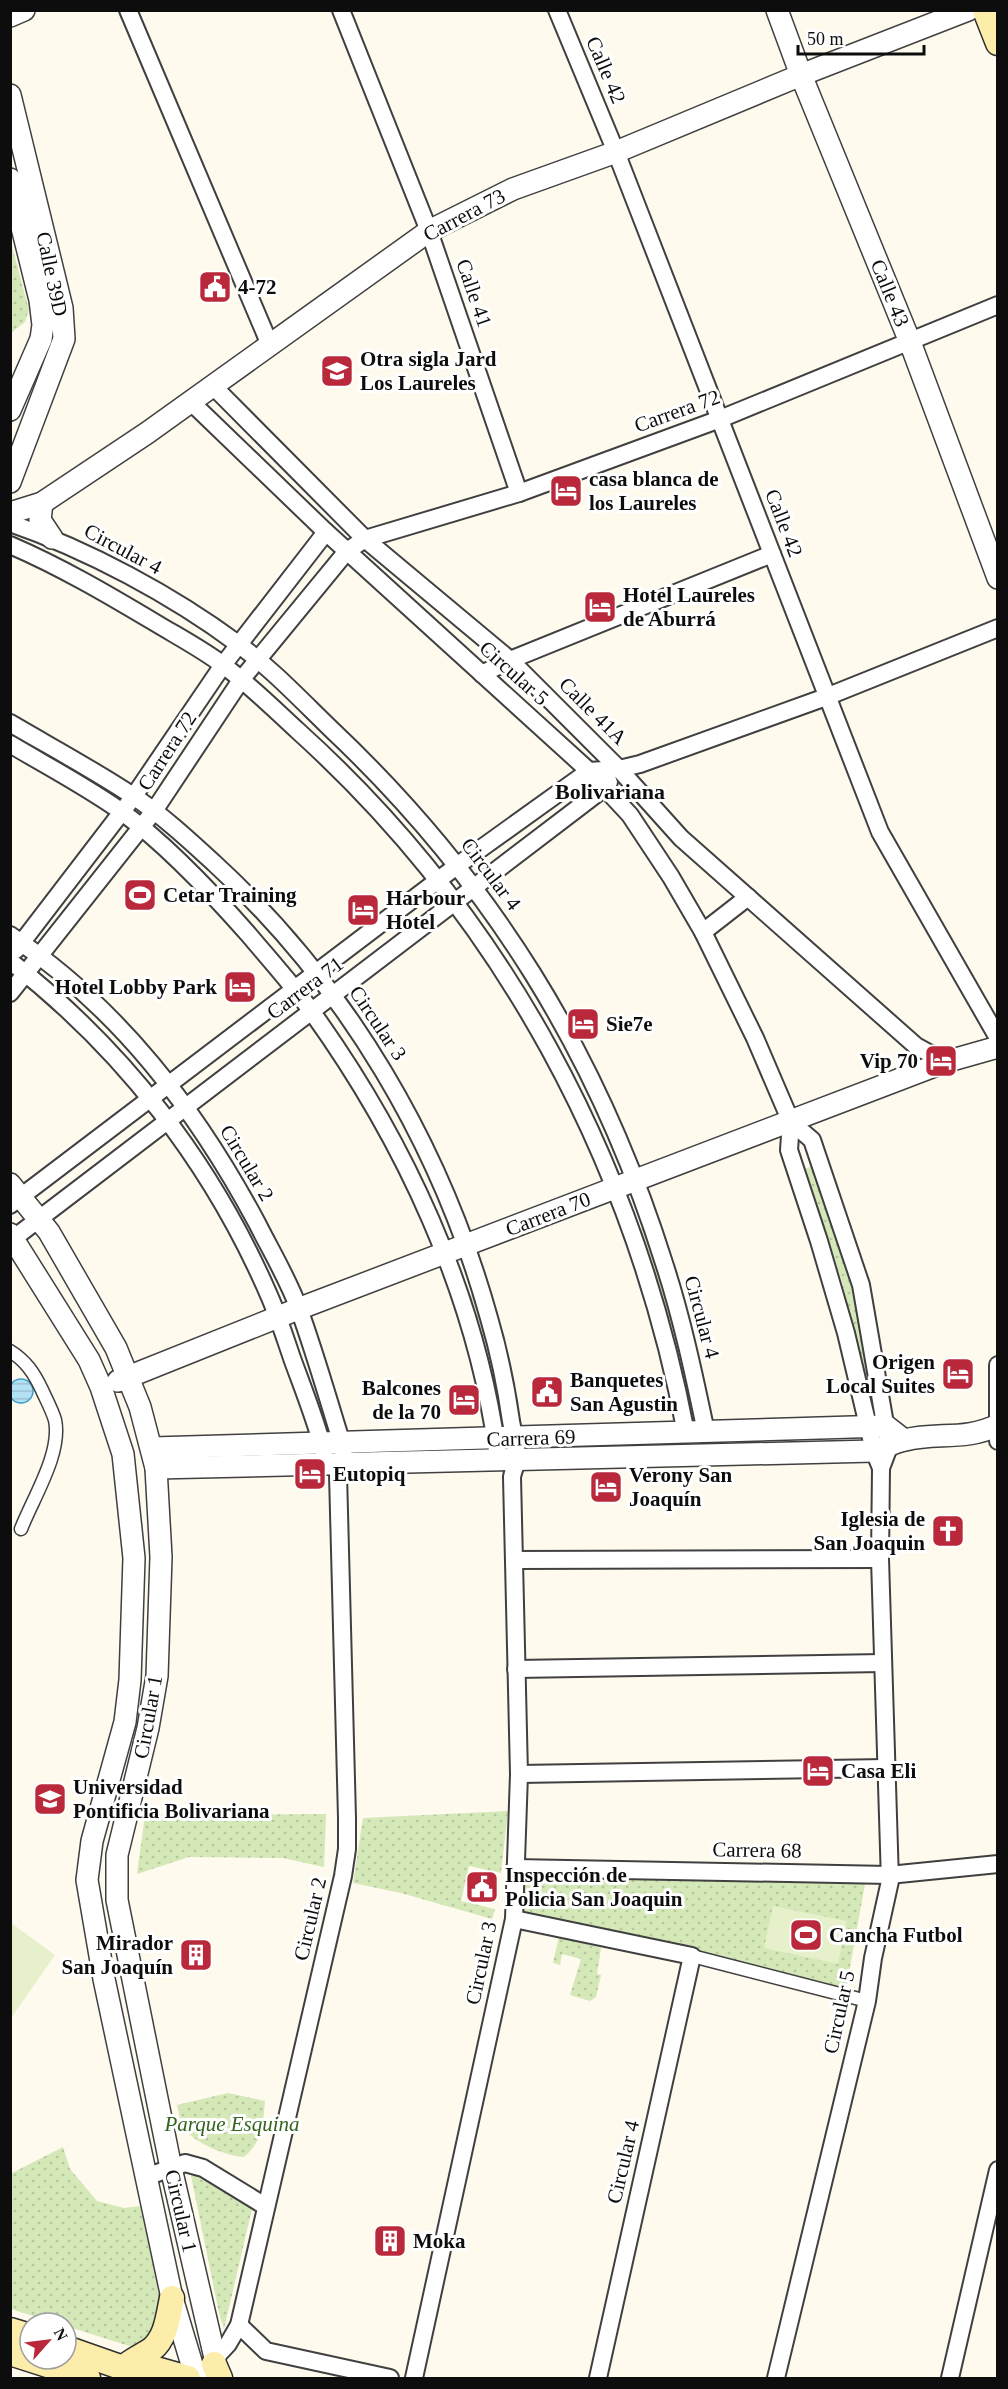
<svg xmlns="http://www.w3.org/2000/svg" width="1008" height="2389" font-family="Georgia,serif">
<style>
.green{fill:url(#green-dots)}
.pitch{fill:#e6f0ca}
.water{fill:url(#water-rules);stroke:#3c9dca;stroke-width:1.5}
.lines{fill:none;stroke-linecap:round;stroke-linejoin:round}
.pedestrian-casing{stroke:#404040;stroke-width:15}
.minor-casing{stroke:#404040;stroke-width:20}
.tertiary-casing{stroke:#404040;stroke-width:24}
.secondary-casing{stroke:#2f2f2f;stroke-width:27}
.pedestrian{stroke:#fff;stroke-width:12}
.minor{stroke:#fff;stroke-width:16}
.tertiary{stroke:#fff;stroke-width:21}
.secondary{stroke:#fdedaa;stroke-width:24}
.labels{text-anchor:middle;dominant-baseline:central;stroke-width:6;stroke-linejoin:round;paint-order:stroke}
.street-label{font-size:21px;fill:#0d0d0d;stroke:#fff}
.poi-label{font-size:21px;font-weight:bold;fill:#0d0d0d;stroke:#fff;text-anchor:start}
.park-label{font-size:21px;font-style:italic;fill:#33641f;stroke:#fff}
.neighbourhood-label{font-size:22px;font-weight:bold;fill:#0d0d0d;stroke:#fff}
</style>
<defs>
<pattern id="green-dots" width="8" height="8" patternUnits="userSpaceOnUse" patternTransform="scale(1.5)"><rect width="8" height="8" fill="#d5e8b8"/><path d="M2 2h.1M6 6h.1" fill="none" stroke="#b6c69d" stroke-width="1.8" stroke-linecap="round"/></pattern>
<pattern id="water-rules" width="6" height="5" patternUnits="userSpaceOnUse" patternTransform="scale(1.5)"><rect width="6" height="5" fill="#b4e2f5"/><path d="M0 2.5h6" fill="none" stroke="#9ac1d1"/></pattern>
</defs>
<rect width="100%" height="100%" fill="#fffaee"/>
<g class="green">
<polygon points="11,242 29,310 25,322 11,333"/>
<polygon points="815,1164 854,1282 876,1398 866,1400 843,1285 804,1170"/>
<polygon points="643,1228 673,1322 695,1421 686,1423 636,1229"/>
<polygon points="475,1294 508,1426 500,1429 466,1296"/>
<polygon points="508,1811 501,1873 469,1866 461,1901 495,1909 492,1919 401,1893 353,1883 363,1818"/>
<polygon points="326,1814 324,1867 283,1858 189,1857 137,1874 145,1815"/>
<polygon points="524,1872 865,1884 846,1990 524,1914"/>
<polygon points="559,1936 601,1948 597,1974 601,1975 596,1997 590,2001 570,1995 581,1959 562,1954 560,1965 553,1963"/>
<path d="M228,2093L265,2101C263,2123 262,2143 244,2157C227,2156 195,2144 184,2128C180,2123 179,2112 177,2105Z"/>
<polygon points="63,2147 70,2169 97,2201 124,2208 140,2206 161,2301 153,2335 139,2346 129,2346 66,2326 66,2323 55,2323 11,2309 10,2174"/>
<polygon points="190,2171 252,2209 224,2329 219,2313"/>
</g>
<g class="pitch">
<polygon points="773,1906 847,1921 838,1964 764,1948"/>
<polygon points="11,1923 55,1955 11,2018"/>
</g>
<circle class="water" cx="21" cy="1391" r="12"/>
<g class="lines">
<defs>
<g id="pedestrian">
<path d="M10,1351C26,1361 34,1373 42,1390C46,1399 52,1410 55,1420C62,1453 33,1498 21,1529"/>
<polyline points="692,1956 867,2001"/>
</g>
<g id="minor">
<polyline points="128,10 270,345"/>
<polyline points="341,10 429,231 519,493"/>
<polyline points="557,10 616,152 880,832 998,1038"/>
<polyline points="213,386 365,539 510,660 619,769 681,838 916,1046 945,1062"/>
<polyline points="191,402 326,532 589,771 630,815 671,877 703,932 755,1038 791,1122 789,1150 819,1241 846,1333 874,1451 881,1468"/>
<path d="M10,523C88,550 172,595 238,644C272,669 301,700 331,729C491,880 598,1053 664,1263C682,1318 694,1375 706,1432"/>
<path d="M10,545C61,567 107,594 154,622C177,636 202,649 223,665C250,685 274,709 298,731C504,917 634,1161 686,1433"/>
<polyline points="482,674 510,660 772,554"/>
<path d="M10,723C51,747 94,770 133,796C162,815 189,840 214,863C347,985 441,1145 489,1318C499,1352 506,1386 511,1421C513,1433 517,1446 517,1459C516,1465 513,1471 512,1477L519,1774L514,1919L414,2378"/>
<path d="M10,744C47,766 87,787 122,812C167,845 213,894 249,935C270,960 293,985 312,1012C404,1140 475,1292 497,1450"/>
<polyline points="703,932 748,897"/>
<path d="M10,935C119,1008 196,1109 257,1223C271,1251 288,1279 299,1309C315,1353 328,1399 342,1444L345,1464L338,1474L347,1818V1849L343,1876L239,2325L228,2344L215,2358"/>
<polyline points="16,950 134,796 223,665 326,532"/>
<path d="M10,961C123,1049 211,1162 268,1293C278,1315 285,1338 293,1361C304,1391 316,1421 324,1452"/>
<polyline points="10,993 154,811 241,680 347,551 365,539 519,493 720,419 998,305"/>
<polyline points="10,1205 458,865 589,771 619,769 640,764 826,697 998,628"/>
<polyline points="14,1238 603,789 609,782"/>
<polyline points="998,1365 998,1441"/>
<polyline points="514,1560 880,1559"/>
<polyline points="516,1669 883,1663"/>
<polyline points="519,1774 886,1768"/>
<polyline points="515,1868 889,1875 998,1864"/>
<polyline points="514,1919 692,1956 598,2378"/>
<polyline points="146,2177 185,2163 203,2168 265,2206"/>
<polyline points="239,2325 266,2351 390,2378"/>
<polyline points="776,2378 867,2001 873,1958 890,1881 880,1559 881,1468 889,1447 861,1285 812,1140 791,1122"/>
<polyline points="950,2378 998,2170"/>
</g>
<g id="tertiary">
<polyline points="777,10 801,75 910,342 998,578"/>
<polyline points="10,16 24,10"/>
<polyline points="10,95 62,308 64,339 10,482"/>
<polyline points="10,179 40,300 43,325 41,339 10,410"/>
<polyline points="42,503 40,520 52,538"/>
<polyline points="10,513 42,503 147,433 429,231 513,189 616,152 801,75 968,10"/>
<polyline points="10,1184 49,1232 116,1348 140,1407 156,1468 161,1557 157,1676 148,1728 117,1855 117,1900 171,2168 215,2358 214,2364 201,2378"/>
<polyline points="10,1234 89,1360 101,1387 123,1454 134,1558 130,1680 125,1722 92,1841 87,1880 104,1979 172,2298 196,2378"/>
<polyline points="118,1381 298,1309 945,1062 998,1047"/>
<polyline points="153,1448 886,1426 904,1440"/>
<path d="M156,1468L874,1451C885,1448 894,1442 905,1440C937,1432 965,1441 998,1425"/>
</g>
<g id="secondary">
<polyline points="985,10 998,43"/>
<polyline points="10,2330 30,2336"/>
<polyline points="66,2348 123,2368 156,2369 188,2378"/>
<polyline points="10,2353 88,2378"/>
<polyline points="214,2364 220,2378"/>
<path d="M123,2368C132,2360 142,2356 151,2350C167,2337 168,2316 172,2298"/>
</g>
</defs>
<use href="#pedestrian" class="pedestrian-casing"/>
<use href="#minor" class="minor-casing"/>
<use href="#tertiary" class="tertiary-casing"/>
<use href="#secondary" class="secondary-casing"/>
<use href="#pedestrian" class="pedestrian"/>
<use href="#minor" class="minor"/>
<use href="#tertiary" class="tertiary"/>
<use href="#secondary" class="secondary"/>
</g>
<defs>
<symbol id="civic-square" viewBox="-11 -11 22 22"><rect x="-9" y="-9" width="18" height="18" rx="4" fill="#ba283b" stroke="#fff"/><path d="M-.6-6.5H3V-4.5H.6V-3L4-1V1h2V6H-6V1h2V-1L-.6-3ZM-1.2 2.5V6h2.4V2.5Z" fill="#fff"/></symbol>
<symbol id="school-square" viewBox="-11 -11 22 22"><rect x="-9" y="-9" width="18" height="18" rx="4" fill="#ba283b" stroke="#fff"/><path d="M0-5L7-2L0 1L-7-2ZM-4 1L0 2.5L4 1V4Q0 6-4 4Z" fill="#fff"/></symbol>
<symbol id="hotel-square" viewBox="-11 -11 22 22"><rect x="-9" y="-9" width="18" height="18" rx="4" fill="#ba283b" stroke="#fff"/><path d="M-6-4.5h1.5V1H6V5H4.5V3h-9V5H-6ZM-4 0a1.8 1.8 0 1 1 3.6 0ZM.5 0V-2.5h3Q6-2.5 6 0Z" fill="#fff"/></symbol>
<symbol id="stadium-square" viewBox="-11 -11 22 22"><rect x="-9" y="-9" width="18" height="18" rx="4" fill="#ba283b" stroke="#fff"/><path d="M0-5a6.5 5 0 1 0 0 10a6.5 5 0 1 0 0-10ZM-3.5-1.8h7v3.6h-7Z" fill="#fff"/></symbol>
<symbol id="church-square" viewBox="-11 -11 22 22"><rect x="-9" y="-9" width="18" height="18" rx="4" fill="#ba283b" stroke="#fff"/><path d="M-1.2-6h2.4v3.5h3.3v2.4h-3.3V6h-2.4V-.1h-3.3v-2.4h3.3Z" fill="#fff"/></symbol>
<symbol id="university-square" viewBox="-11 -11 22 22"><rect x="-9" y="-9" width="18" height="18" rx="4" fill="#ba283b" stroke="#fff"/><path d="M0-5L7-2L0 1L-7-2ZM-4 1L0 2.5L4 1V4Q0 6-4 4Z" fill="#fff"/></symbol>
<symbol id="building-square" viewBox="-11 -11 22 22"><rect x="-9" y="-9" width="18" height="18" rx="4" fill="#ba283b" stroke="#fff"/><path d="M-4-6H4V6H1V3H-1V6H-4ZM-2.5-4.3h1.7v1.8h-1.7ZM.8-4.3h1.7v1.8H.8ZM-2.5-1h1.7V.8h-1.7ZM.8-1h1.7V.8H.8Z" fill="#fff"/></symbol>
</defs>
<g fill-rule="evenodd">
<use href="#civic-square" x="196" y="268" width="38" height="38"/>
<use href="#school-square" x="318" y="352" width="38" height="38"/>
<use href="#hotel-square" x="547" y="472" width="38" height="38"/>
<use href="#hotel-square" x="581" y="588" width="38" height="38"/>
<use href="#stadium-square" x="121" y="876" width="38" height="38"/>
<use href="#hotel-square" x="344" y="891" width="38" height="38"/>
<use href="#hotel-square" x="221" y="968" width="38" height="38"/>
<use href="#hotel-square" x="564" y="1005" width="38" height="38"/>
<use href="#hotel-square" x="922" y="1042" width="38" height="38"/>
<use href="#hotel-square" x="939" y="1355" width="38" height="38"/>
<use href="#civic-square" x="528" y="1373" width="38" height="38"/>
<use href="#hotel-square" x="445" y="1381" width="38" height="38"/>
<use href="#hotel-square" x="291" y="1455" width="38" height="38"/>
<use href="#hotel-square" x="587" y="1468" width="38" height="38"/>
<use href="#church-square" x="929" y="1512" width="38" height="38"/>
<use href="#hotel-square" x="799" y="1752" width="38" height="38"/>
<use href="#university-square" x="31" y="1780" width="38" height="38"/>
<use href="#civic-square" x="463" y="1868" width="38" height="38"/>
<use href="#stadium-square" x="787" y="1916" width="38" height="38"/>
<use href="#building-square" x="177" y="1936" width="38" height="38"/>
<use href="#building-square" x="371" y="2222" width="38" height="38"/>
</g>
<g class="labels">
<g class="street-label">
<text transform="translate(606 70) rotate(67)">Calle 42</text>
<text transform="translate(464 215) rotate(-28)">Carrera 73</text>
<text transform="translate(52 274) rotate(78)">Calle 39D</text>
<text transform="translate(474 293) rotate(71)">Calle 41</text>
<text transform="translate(890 293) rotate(68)">Calle 43</text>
<text transform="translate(677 411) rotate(-20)">Carrera 72</text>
<text transform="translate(784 523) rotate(69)">Calle 42</text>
<text transform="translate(123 549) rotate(28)">Circular 4</text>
<text transform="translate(514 673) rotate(42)">Circular 5</text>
<text transform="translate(593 711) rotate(45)">Calle 41A</text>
<text transform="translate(167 751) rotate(-57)">Carrera 72</text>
<text transform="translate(491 874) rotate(53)">Circular 4</text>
<text transform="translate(305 988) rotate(-37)">Carrera 71</text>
<text transform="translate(378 1023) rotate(56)">Circular 3</text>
<text transform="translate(247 1163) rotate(59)">Circular 2</text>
<text transform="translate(548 1214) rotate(-21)">Carrera 70</text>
<text transform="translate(702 1317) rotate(75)">Circular 4</text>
<text transform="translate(531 1438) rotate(-2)">Carrera 69</text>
<text transform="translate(148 1717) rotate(-80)">Circular 1</text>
<text transform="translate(757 1850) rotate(1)">Carrera 68</text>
<text transform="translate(310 1919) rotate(-77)">Circular 2</text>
<text transform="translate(481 1963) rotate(-78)">Circular 3</text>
<text transform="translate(839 2012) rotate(-78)">Circular 5</text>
<text transform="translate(623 2162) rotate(-77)">Circular 4</text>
<text transform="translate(181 2211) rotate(77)">Circular 1</text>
</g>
<g class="poi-label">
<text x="238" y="287">4-72</text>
<text x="360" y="359">Otra sigla Jard<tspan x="360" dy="24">Los Laureles</tspan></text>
<text x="589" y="479">casa blanca de<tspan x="589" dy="24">los Laureles</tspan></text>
<text x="623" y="595">Hotel Laureles<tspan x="623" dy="24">de Aburrá</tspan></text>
<text x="163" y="895">Cetar Training</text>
<text x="386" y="898">Harbour<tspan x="386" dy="24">Hotel</tspan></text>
<text x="217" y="987" text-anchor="end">Hotel Lobby Park</text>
<text x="606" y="1024">Sie7e</text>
<text x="918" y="1061" text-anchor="end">Vip 70</text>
<text x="935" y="1362" text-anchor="end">Origen<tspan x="935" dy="24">Local Suites</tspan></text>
<text x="570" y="1380">Banquetes<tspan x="570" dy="24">San Agustin</tspan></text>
<text x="441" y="1388" text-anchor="end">Balcones<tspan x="441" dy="24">de la 70</tspan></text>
<text x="333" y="1474">Eutopiq</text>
<text x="629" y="1475">Verony San<tspan x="629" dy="24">Joaquín</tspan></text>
<text x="925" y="1519" text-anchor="end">Iglesia de<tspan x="925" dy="24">San Joaquin</tspan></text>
<text x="841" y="1771">Casa Eli</text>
<text x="73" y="1787">Universidad<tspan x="73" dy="24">Pontificia Bolivariana</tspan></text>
<text x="505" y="1875">Inspección de<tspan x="505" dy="24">Policia San Joaquin</tspan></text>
<text x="829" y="1935">Cancha Futbol</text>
<text x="173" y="1943" text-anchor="end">Mirador<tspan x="173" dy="24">San Joaquín</tspan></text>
<text x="413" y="2241">Moka</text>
</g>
<g class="park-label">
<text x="232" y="2124">Parque Esquina</text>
</g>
<g class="neighbourhood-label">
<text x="610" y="791">Bolivariana</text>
</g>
</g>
<rect width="1008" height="2389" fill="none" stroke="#0d0d0d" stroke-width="24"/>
<g transform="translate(48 2341) rotate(62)"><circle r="28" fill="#ffffff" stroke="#9e9e9e" stroke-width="1.5"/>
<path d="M0-4.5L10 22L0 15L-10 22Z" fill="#ba283b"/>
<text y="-9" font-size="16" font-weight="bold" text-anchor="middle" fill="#0d0d0d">N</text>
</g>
<path d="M798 45v9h126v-9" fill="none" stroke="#0d0d0d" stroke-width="3"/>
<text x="807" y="45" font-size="18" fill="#0d0d0d" stroke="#ffffff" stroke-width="4.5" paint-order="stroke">50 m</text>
</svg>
